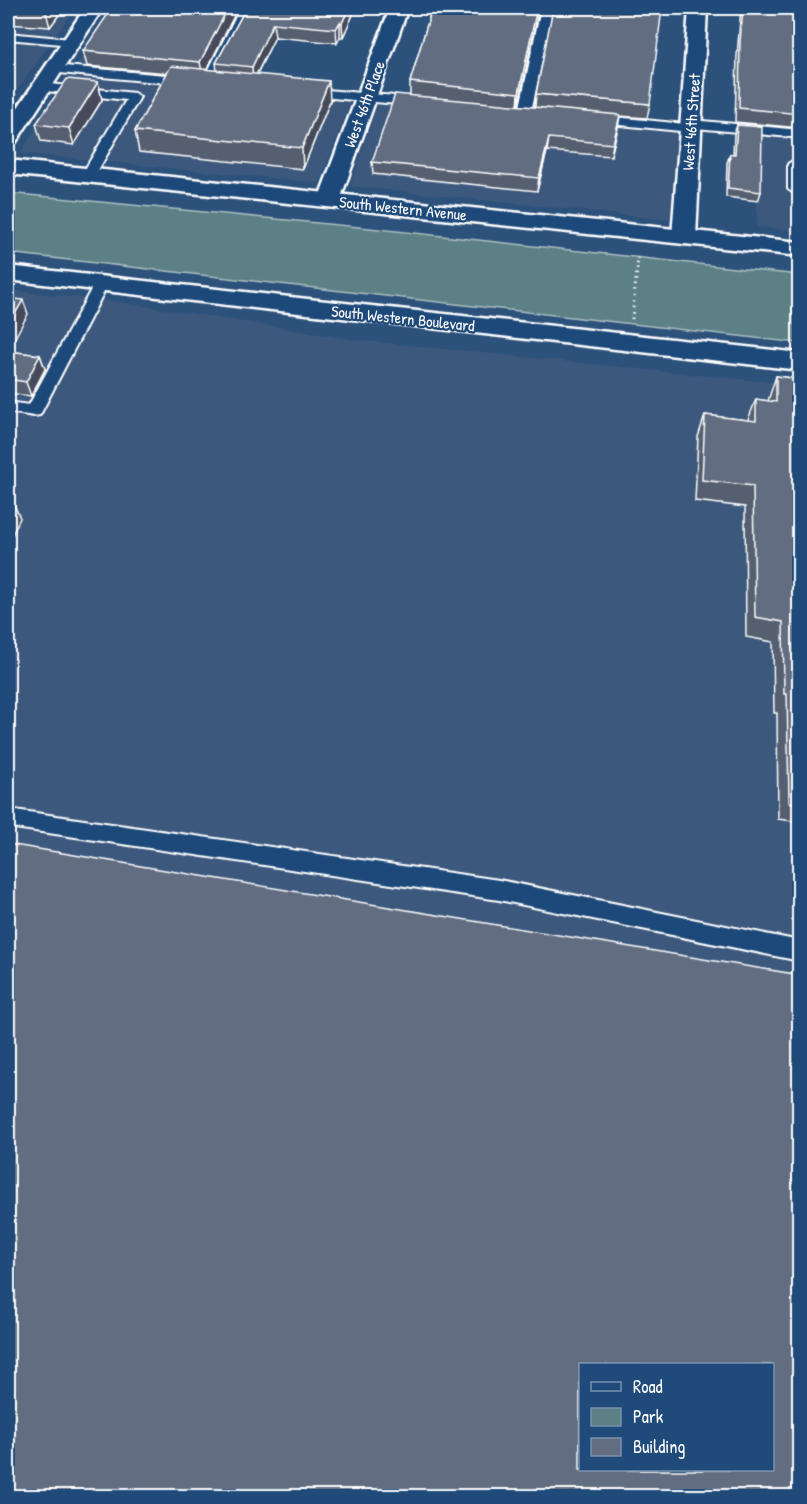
<svg xmlns="http://www.w3.org/2000/svg" width="807" height="1504" font-family="'Patrick Hand',sans-serif">
<style>
.built{fill:#3c597d;fill-rule:evenodd}
.green{fill:#5c8085;stroke:#aec0c2;stroke-width:1.5}
.lines{fill:none;stroke-linecap:round;stroke-linejoin:round}
.service-casing{stroke:#fff;stroke-width:4}
.minor-casing{stroke:#fff;stroke-width:5}
.tertiary-casing{stroke:#fff;stroke-width:5}
.secondary-casing{stroke:#fff;stroke-width:5}
.path{stroke:#fff;stroke-width:3;stroke-dasharray:1.5 4;stroke-linecap:butt}
.service{fill:#1f4a7a;fill-rule:evenodd}
.minor{fill:#1f4a7a;fill-rule:evenodd}
.tertiary{fill:#1f4a7a;fill-rule:evenodd}
.secondary{fill:#1f4a7a;fill-rule:evenodd}
.wall{fill:#545e6f;stroke:#fff;stroke-width:1.5}
.shaded-wall{fill:#454c5a;stroke:#fff;stroke-width:1.5}
.building{fill:#626d81;stroke:#fff;stroke-width:1.5;fill-rule:evenodd}
.labels{text-anchor:middle;dominant-baseline:central;stroke-width:4.5;stroke-linejoin:round;paint-order:stroke}
.far-street-label{font-size:16px;fill:#fff;stroke:#1f4a7a}
</style>
<rect width="100%" height="100%" fill="#2c517b"/>
<filter id="ink" filterUnits="userSpaceOnUse"><feTurbulence type="fractalNoise" baseFrequency=".0167" numOctaves="2"/><feDisplacementMap in="SourceGraphic" scale="12" xChannelSelector="R" yChannelSelector="G"/><feConvolveMatrix kernelMatrix="1 2 1 2 8 2 1 2 1" color-interpolation-filters="sRGB"/></filter>
<g filter="url(#ink)">
<g class="built">
<polygon points="8,8 75,8 8,103"/>
<polygon points="114,8 246,8 208,83 353,96 319,183 20,153"/>
<polygon points="379,99 679,127 670,220 350,186"/>
<polygon points="757,130 799,134 799,231 757,227"/>
<path d="M8,290L120,302L357,340L799,385V1496H8ZM580,1364H772V1470H580Z"/>
</g>
<polygon class="green" points="8,193 369,228 799,275 799,343 8,253"/>
<g class="lines">
<defs>
<g id="service">
<polygon points="240,8 252,8 214,83 208,87 204,86 202,83"/>
<polygon points="541,8 553,8 531,112 525,116 519,112"/>
<polygon points="8,33 71,39 77,42 71,45 8,39"/>
<polygon points="53,65 188,77 194,81 188,85 49,72 49,66"/>
<polygon points="41,83 134,93 140,97 93,179 88,180 81,176 126,100 37,90 37,84"/>
<polygon points="304,88 418,98 424,102 418,106 300,95 300,89"/>
<polygon points="594,115 685,124 691,120 800,130 800,138 696,128 690,132 590,122 588,119"/>
<polygon points="794,160 800,163 800,198 788,189 788,164"/>
<polygon points="101,280 108,284 40,415 34,416 8,412 8,402 29,405 94,284"/>
<polygon points="8,809 499,880 800,941 800,961 499,900 8,827"/>
</g>
<g id="minor">
<polygon points="390,8 408,8 340,200 337,205 329,207 321,205 318,200"/>
<polygon points="689,8 707,8 696,237 692,242 684,244 676,242 672,237"/>
</g>
<polygon id="tertiary" points="8,266 800,353 800,370 8,280"/>
<g id="secondary">
<polygon points="85,8 103,8 16,142 8,143 8,122"/>
<polygon points="8,160 800,242 800,256 8,174"/>
</g>
</defs>
<use href="#service" class="service-casing"/>
<use href="#minor" class="minor-casing"/>
<use href="#tertiary" class="tertiary-casing"/>
<use href="#secondary" class="secondary-casing"/>
<polyline class="path" points="632,319 638,258"/>
<use href="#service" class="service"/>
<use href="#minor" class="minor"/>
<use href="#tertiary" class="tertiary"/>
<use href="#secondary" class="secondary"/>
</g>
<g class="wall">
<polygon points="8,8 64,8 50,27 8,24"/>
<polygon points="238,8 206,70 217,71 216,63 246,8 356,8 343,37 340,37 337,43 275,37 257,74 330,101 303,169 139,152 135,131 167,73 87,66 83,51"/>
<polygon points="432,8 539,8 518,106 535,107 536,94 650,104 647,118 620,116 611,156 547,151 537,191 373,174 372,162 410,96 410,82"/>
<polygon points="741,8 800,8 800,128 735,122 737,56"/>
<polygon points="98,82 102,100 74,145 41,141 36,124"/>
<polygon points="737,125 761,192 758,201 726,197 727,163 730,154 733,154 734,134"/>
<polygon points="8,351 40,355 45,369 31,396 9,393 8,396"/>
<polygon points="776,376 800,379 800,822 778,819 777,713 774,713 773,642 746,637 745,507 695,501 698,437 705,415 748,420 756,399 768,401"/>
</g>
<g class="shaded-wall">
<polygon points="47,8 64,8 50,27 45,9"/>
<polygon points="228,8 238,8 203,77 200,62"/>
<polygon points="349,8 356,8 343,37 342,23"/>
<polygon points="537,8 539,8 518,107 519,93"/>
<polygon points="340,22 340,37 337,43 336,29"/>
<polygon points="273,23 275,37 253,81 252,67"/>
<polygon points="329,81 330,101 303,169 302,148"/>
<polygon points="98,82 102,100 74,145 69,128"/>
<polygon points="620,115 618,128 611,156 613,144"/>
<polygon points="549,138 547,151 537,191 539,178"/>
<polygon points="23,300 28,314 8,350 8,326"/>
<polygon points="40,355 45,369 31,396 26,382"/>
<polygon points="10,495 20,518 8,544 8,500"/>
</g>
<g class="building">
<polygon points="23,8 47,8 45,9"/>
<polygon points="112,8 228,8 200,62 83,51"/>
<polygon points="246,8 349,8 342,23 340,22 336,29 273,23 252,67 216,63"/>
<polygon points="432,8 537,8 519,93 410,82"/>
<polygon points="553,8 662,8 650,104 536,94"/>
<polygon points="743,8 800,8 800,114 739,108 740,42"/>
<polygon points="171,66 329,81 302,148 135,131"/>
<polygon points="67,79 98,82 69,128 36,124"/>
<polygon points="395,94 620,115 613,144 549,138 539,178 372,162"/>
<polygon points="737,125 762,127 761,192 728,188 730,154 735,154"/>
<polygon points="8,298 23,300 8,326"/>
<polygon points="8,351 40,355 26,382 8,379"/>
<polygon points="776,376 800,379 800,804 789,802 787,694 784,694 783,622 755,617 753,486 702,480 705,415 756,421 756,399 776,402"/>
<path d="M8,844L800,975V1497H8ZM580,1365H772V1470H580Z"/>
</g>
</g>
<g class="labels">
<g class="far-street-label">
<text transform="translate(364 104) rotate(-70)">West 46th Place</text>
<text transform="translate(691 122) rotate(-86)">West 46th Street</text>
<text transform="translate(403 208) rotate(6)">South Western Avenue</text>
<text transform="translate(403 318) rotate(6)">South Western Boulevard</text>
</g>
</g>
<rect width="807" height="1504" fill="none" stroke="#1f4a7a" stroke-width="30"/>
<rect x="15" y="15" width="777" height="1474" fill="none" stroke="#fff" stroke-width="2" filter="url(#ink)"/>
<rect x="579" y="1363" width="195" height="108" fill="#1f4a7a" stroke="#7992af" stroke-width="1.5"/>
<rect x="591" y="1382" width="30" height="9" fill="#1f4a7a" stroke="#7992af" stroke-width="1.5"/>
<text x="633" y="1393" font-size="18" fill="#ffffff">Road</text>
<rect x="591" y="1408" width="30" height="18" fill="#5c8085" stroke="#7992af" stroke-width="1.5"/>
<text x="633" y="1423" font-size="18" fill="#ffffff">Park</text>
<rect x="591" y="1438" width="30" height="18" fill="#626d81" stroke="#7992af" stroke-width="1.5"/>
<text x="633" y="1453" font-size="18" fill="#ffffff">Building</text>
</svg>
